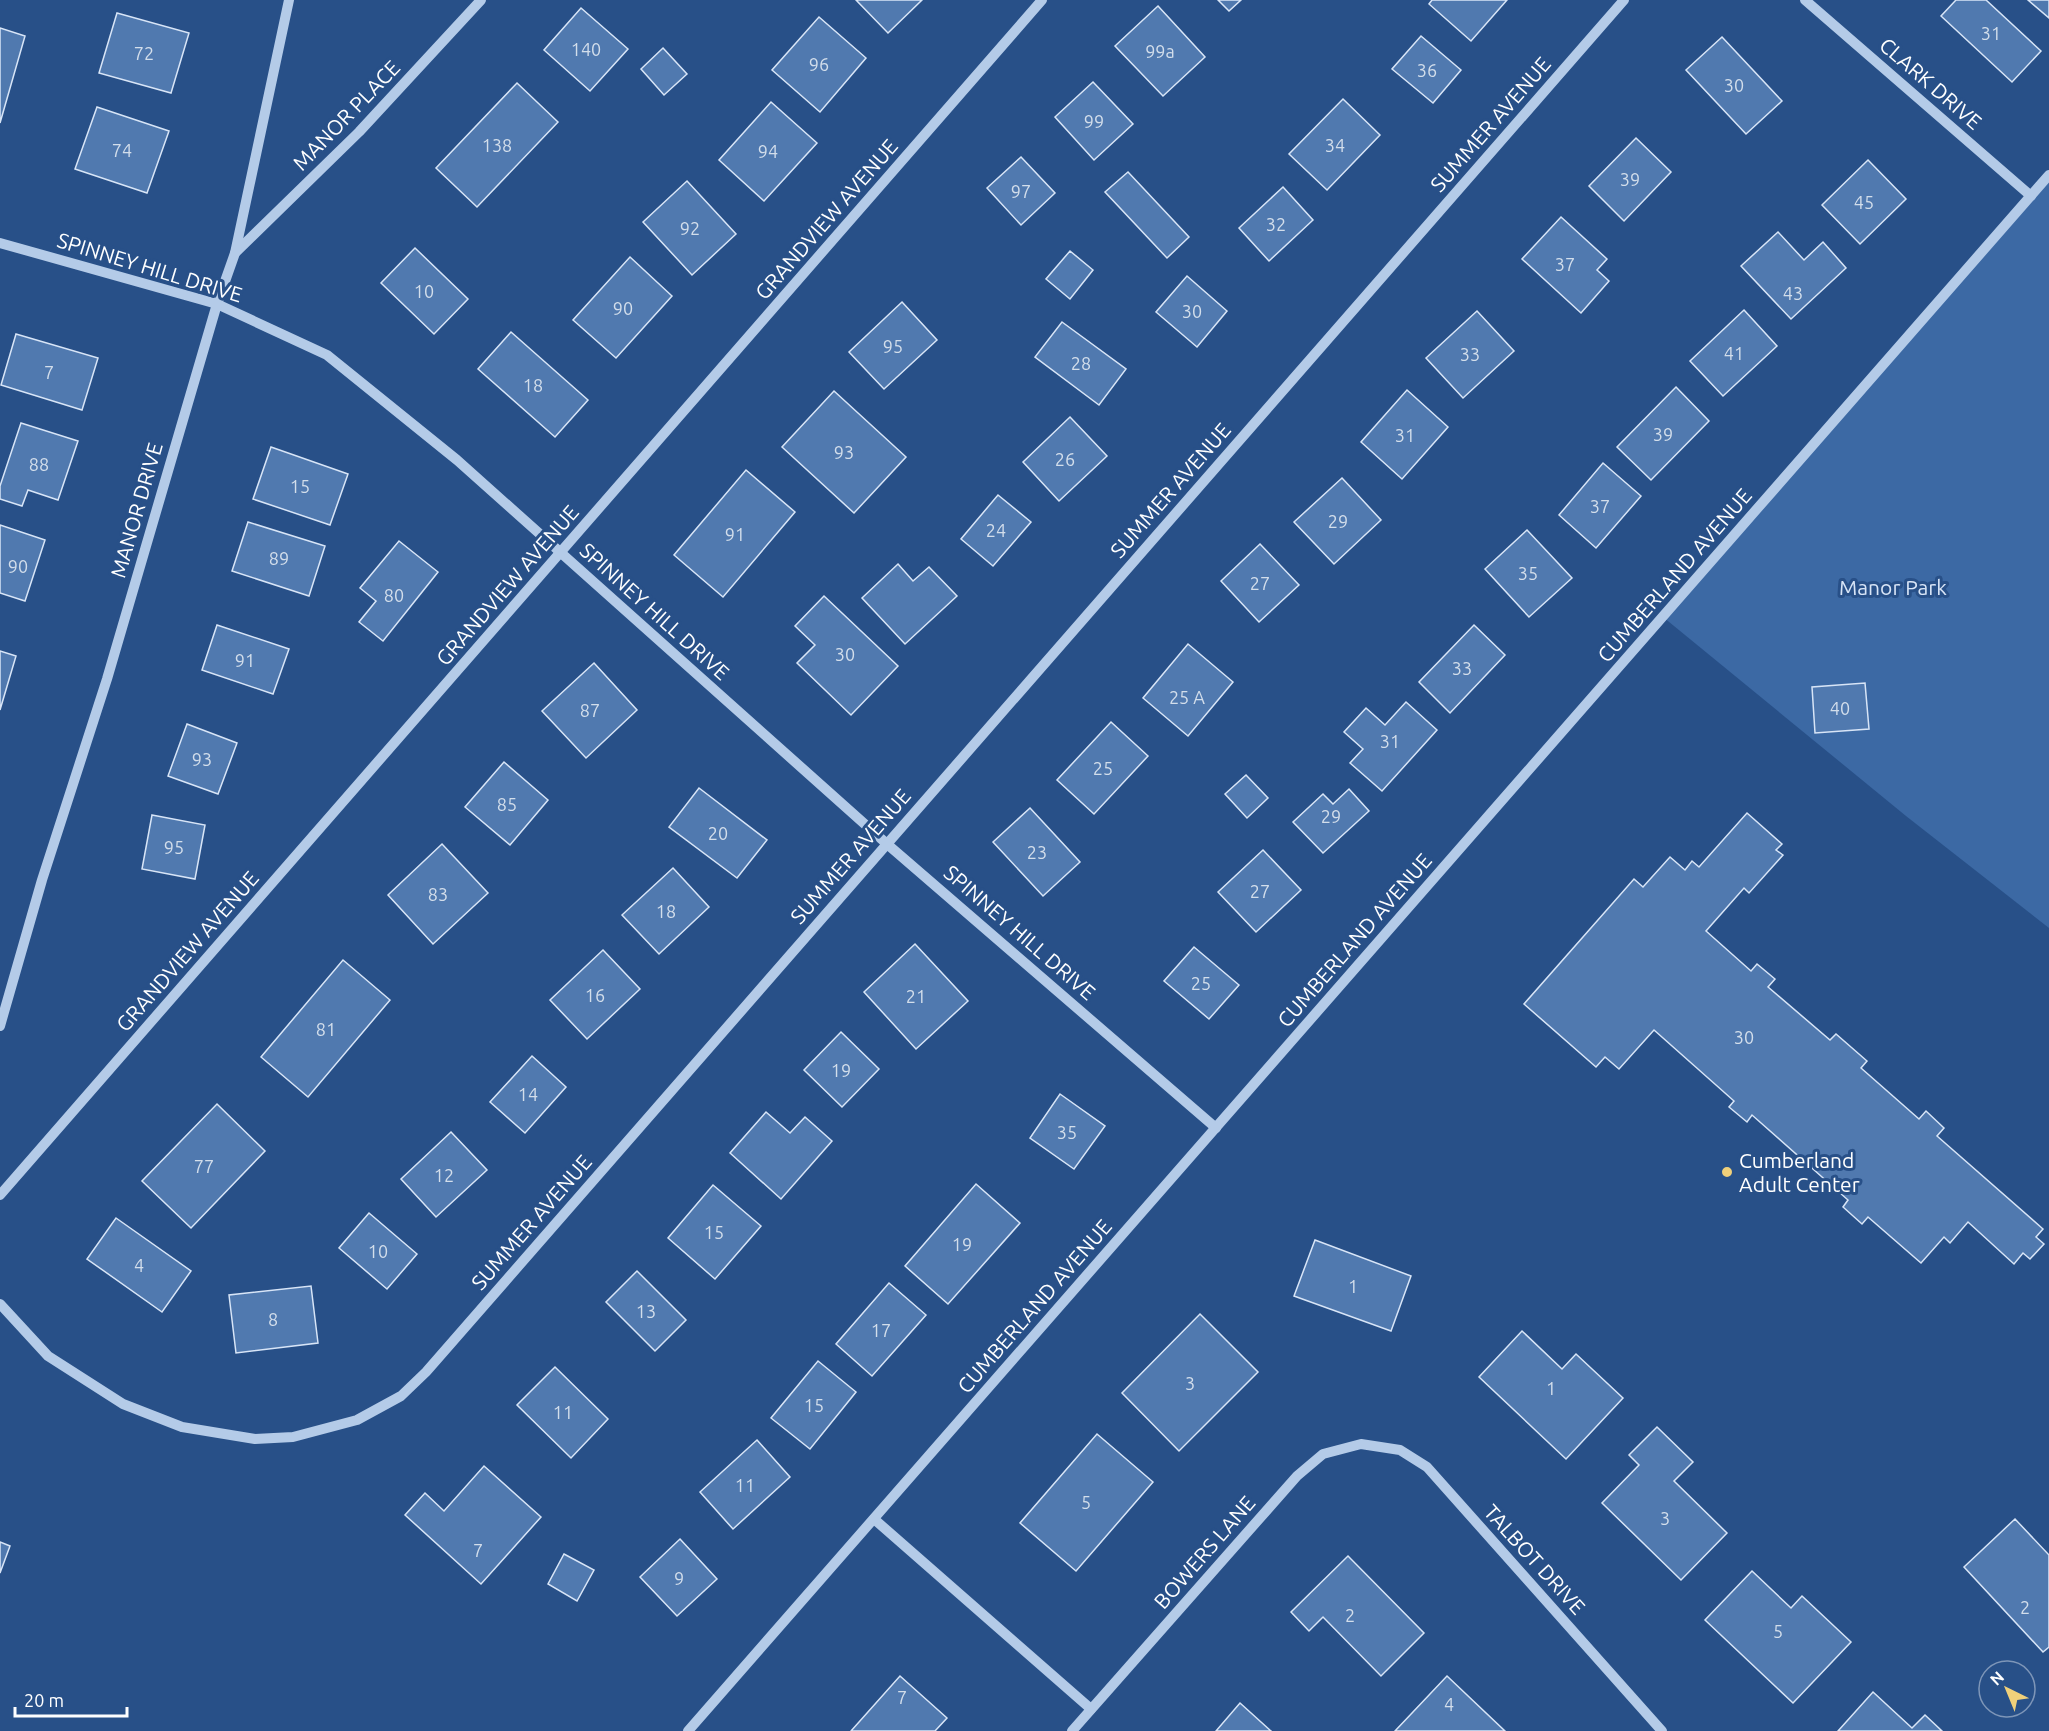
<svg xmlns="http://www.w3.org/2000/svg" width="2049" height="1731" font-family="Ubuntu,sans-serif">
<style>
.green{fill:#3c69a4}
.building{fill:#5079af;stroke:#d8e5f7;stroke-width:1.5}
.lines{fill:none;stroke-linecap:round;stroke-linejoin:round}
.minor{stroke:#b4cbe8;stroke-width:10}
.poi-dot{fill:#f0d07a;stroke:#285088;stroke-width:2}
.labels{text-anchor:middle;dominant-baseline:central;stroke-width:6;stroke-linejoin:round;paint-order:stroke}
.number-label{font-size:18px;fill:#d3deeb}
.street-label{font-size:21px;fill:#fff;stroke:#285088}
.park-label{font-size:21px;fill:#d8e5f7;stroke:#285088}
.poi-label{font-size:21px;fill:#fff;stroke:#285088;text-anchor:start}
</style>
<rect width="100%" height="100%" fill="#285088"/>
<polygon class="green" points="2049,176 2049,928 1906,816 1663,617"/>
<g class="building">
<polygon points="856,0 922,0 888,33"/>
<polygon points="1218,0 1241,0 1229,11"/>
<polygon points="1432,0 1507,0 1471,41 1429,4"/>
<polygon points="1956,0 1986,0 2041,51 2012,82 1941,16"/>
<polygon points="2028,0 2049,0 2049,18"/>
<polygon points="1158,6 1205,57 1163,96 1115,46"/>
<polygon points="581,8 628,49 590,91 544,50"/>
<polygon points="117,13 189,33 171,93 99,73"/>
<polygon points="819,17 866,58 820,112 772,70"/>
<polygon points="0,28 25,36 0,123"/>
<polygon points="1421,36 1461,70 1433,103 1392,69"/>
<polygon points="1722,37 1782,101 1746,134 1686,70"/>
<polygon points="663,48 687,74 664,95 641,69"/>
<polygon points="1093,82 1133,124 1094,160 1055,117"/>
<polygon points="517,83 558,122 477,207 436,168"/>
<polygon points="1343,99 1380,135 1327,190 1289,154"/>
<polygon points="771,102 817,143 764,201 719,160"/>
<polygon points="97,107 169,131 147,193 75,169"/>
<polygon points="1636,138 1671,172 1624,221 1589,186"/>
<polygon points="1021,157 1055,193 1021,225 987,188"/>
<polygon points="1868,160 1906,199 1860,244 1822,205"/>
<polygon points="1128,172 1189,237 1167,258 1105,192"/>
<polygon points="687,181 736,234 692,275 643,222"/>
<polygon points="1283,187 1313,220 1269,261 1239,228"/>
<polygon points="1561,217 1607,259 1597,270 1609,281 1581,313 1522,259"/>
<polygon points="1778,232 1804,260 1823,242 1846,268 1791,319 1741,266"/>
<polygon points="415,248 468,299 434,334 381,283"/>
<polygon points="1070,251 1093,270 1070,299 1046,279"/>
<polygon points="630,257 672,296 616,358 573,320"/>
<polygon points="1187,276 1227,311 1197,347 1156,312"/>
<polygon points="902,302 937,340 884,389 849,352"/>
<polygon points="1744,310 1777,346 1723,396 1690,361"/>
<polygon points="1477,311 1514,351 1463,398 1426,358"/>
<polygon points="1062,322 1126,369 1099,405 1035,357"/>
<polygon points="511,332 588,400 555,437 478,369"/>
<polygon points="16,334 98,358 82,410 1,385"/>
<polygon points="1676,387 1709,421 1651,480 1617,447"/>
<polygon points="1407,390 1448,427 1402,479 1361,442"/>
<polygon points="834,391 906,457 854,513 782,447"/>
<polygon points="1070,417 1107,456 1059,501 1023,462"/>
<polygon points="21,423 78,441 58,500 28,490 22,506 0,499 0,486"/>
<polygon points="271,447 348,474 330,525 253,499"/>
<polygon points="1603,463 1641,496 1596,548 1559,515"/>
<polygon points="746,470 795,512 723,597 674,555"/>
<polygon points="1342,478 1381,520 1334,564 1294,522"/>
<polygon points="998,495 1031,522 993,566 961,539"/>
<polygon points="248,522 325,546 309,596 232,571"/>
<polygon points="0,525 45,540 25,601 0,593"/>
<polygon points="1527,530 1572,578 1529,617 1485,569"/>
<polygon points="399,541 438,572 383,641 359,622 376,601 360,588"/>
<polygon points="1260,544 1299,585 1259,622 1221,581"/>
<polygon points="898,564 913,581 929,567 957,596 905,644 862,598"/>
<polygon points="824,596 898,666 851,715 797,663 815,645 795,626"/>
<polygon points="217,625 289,649 273,694 202,670"/>
<polygon points="1474,625 1505,655 1450,713 1419,682"/>
<polygon points="1188,644 1233,682 1188,736 1143,698"/>
<polygon points="0,651 16,656 0,710"/>
<polygon points="594,663 637,710 586,758 542,711"/>
<polygon points="1865,683 1869,729 1815,733 1812,687"/>
<polygon points="1406,702 1437,730 1382,791 1350,763 1363,749 1344,732 1366,708 1385,725"/>
<polygon points="1111,722 1148,756 1094,814 1057,780"/>
<polygon points="187,724 237,743 218,794 168,776"/>
<polygon points="504,762 548,800 510,845 465,807"/>
<polygon points="1246,775 1268,798 1247,818 1225,794"/>
<polygon points="699,788 767,840 737,878 669,827"/>
<polygon points="1349,789 1369,811 1323,853 1293,822 1323,794 1333,804"/>
<polygon points="1030,808 1080,862 1043,896 993,842"/>
<polygon points="1747,813 1782,844 1776,850 1783,855 1749,893 1744,888 1706,931 1751,971 1757,964 1775,979 1768,987 1830,1040 1836,1034 1867,1061 1861,1068 1919,1119 1926,1111 1944,1128 1937,1136 2043,1229 2036,1237 2044,1244 2030,1259 2023,1253 2014,1264 1968,1222 1950,1243 1944,1237 1921,1263 1868,1217 1862,1224 1843,1207 1848,1200 1752,1115 1747,1122 1729,1107 1734,1101 1654,1030 1619,1069 1605,1057 1596,1067 1524,1004 1634,879 1643,887 1670,857 1685,870 1692,861 1699,867"/>
<polygon points="152,815 205,825 195,879 142,869"/>
<polygon points="442,844 488,893 433,944 388,895"/>
<polygon points="1263,850 1301,890 1256,932 1218,892"/>
<polygon points="673,868 709,907 659,954 622,915"/>
<polygon points="915,944 968,1001 916,1049 864,992"/>
<polygon points="1194,947 1239,985 1209,1019 1164,981"/>
<polygon points="603,950 640,989 587,1039 550,1000"/>
<polygon points="343,960 390,1000 308,1097 261,1057"/>
<polygon points="841,1032 879,1069 842,1107 804,1070"/>
<polygon points="532,1056 566,1087 525,1133 490,1102"/>
<polygon points="1060,1094 1105,1126 1074,1169 1030,1138"/>
<polygon points="217,1104 265,1151 191,1228 142,1181"/>
<polygon points="766,1112 790,1133 805,1117 832,1141 781,1199 730,1153"/>
<polygon points="451,1132 487,1170 436,1217 401,1179"/>
<polygon points="976,1184 1020,1223 948,1304 905,1266"/>
<polygon points="713,1185 761,1226 715,1279 668,1238"/>
<polygon points="369,1213 417,1254 387,1289 339,1248"/>
<polygon points="116,1218 191,1271 162,1312 87,1259"/>
<polygon points="1315,1240 1411,1276 1391,1331 1294,1296"/>
<polygon points="637,1271 686,1320 655,1351 606,1302"/>
<polygon points="889,1283 926,1315 872,1376 836,1344"/>
<polygon points="311,1286 318,1343 236,1353 229,1295"/>
<polygon points="1200,1314 1258,1372 1179,1451 1122,1393"/>
<polygon points="1522,1331 1562,1369 1576,1354 1623,1398 1566,1459 1479,1377"/>
<polygon points="818,1361 856,1392 810,1449 771,1418"/>
<polygon points="555,1367 608,1419 571,1458 517,1405"/>
<polygon points="1657,1427 1693,1462 1674,1481 1727,1533 1681,1580 1602,1503 1639,1465 1629,1455"/>
<polygon points="1097,1434 1153,1482 1076,1571 1020,1523"/>
<polygon points="757,1440 790,1477 733,1529 700,1492"/>
<polygon points="484,1466 541,1517 481,1584 405,1515 425,1493 444,1511"/>
<polygon points="2015,1519 2049,1555 2049,1647 2043,1652 1964,1567"/>
<polygon points="680,1539 717,1579 677,1616 640,1577"/>
<polygon points="0,1542 10,1546 0,1573"/>
<polygon points="564,1554 594,1570 577,1601 548,1584"/>
<polygon points="1348,1556 1424,1633 1381,1676 1323,1617 1309,1631 1291,1612"/>
<polygon points="1752,1571 1791,1608 1802,1596 1851,1642 1793,1703 1705,1620"/>
<polygon points="900,1676 947,1718 935,1731 851,1731"/>
<polygon points="1447,1676 1505,1731 1395,1731"/>
<polygon points="1873,1692 1912,1728 1925,1715 1942,1731 1838,1731"/>
<polygon points="1240,1703 1271,1731 1216,1731"/>
</g>
<g class="lines">
<g class="minor">
<polyline points="1805,0 2031,196"/>
<polyline points="0,243 217,304 327,355 457,460 887,844 1216,1128"/>
<polyline points="235,253 359,132 481,0"/>
<polyline points="0,1026 42,880 107,679 217,304 235,253 289,0"/>
<polyline points="0,1195 1042,0"/>
<polyline points="0,1304 48,1356 123,1404 182,1427 255,1439 293,1437 357,1420 401,1396 426,1372 1624,0"/>
<polyline points="874,1519 1091,1709"/>
<polyline points="688,1731 2049,175"/>
<polyline points="1072,1731 1297,1476 1323,1454 1361,1444 1400,1450 1427,1467 1662,1731"/>
</g>
</g>
<circle class="poi-dot" cx="1727" cy="1172" r="6"/>
<g class="labels">
<g class="number-label">
<text x="1991" y="33">31</text>
<text x="586" y="49">140</text>
<text x="1160" y="51">99a</text>
<text x="144" y="53">72</text>
<text x="819" y="64">96</text>
<text x="1427" y="70">36</text>
<text x="1734" y="85">30</text>
<text x="1094" y="121">99</text>
<text x="497" y="145">138</text>
<text x="1335" y="145">34</text>
<text x="122" y="150">74</text>
<text x="768" y="151">94</text>
<text x="1630" y="179">39</text>
<text x="1021" y="191">97</text>
<text x="1864" y="202">45</text>
<text x="1276" y="224">32</text>
<text x="690" y="228">92</text>
<text x="1565" y="264">37</text>
<text x="424" y="291">10</text>
<text x="1793" y="293">43</text>
<text x="623" y="308">90</text>
<text x="1192" y="311">30</text>
<text x="893" y="346">95</text>
<text x="1734" y="353">41</text>
<text x="1470" y="354">33</text>
<text x="1081" y="363">28</text>
<text x="49" y="372">7</text>
<text x="533" y="385">18</text>
<text x="1663" y="434">39</text>
<text x="1405" y="435">31</text>
<text x="844" y="452">93</text>
<text x="1065" y="459">26</text>
<text x="39" y="464">88</text>
<text x="300" y="486">15</text>
<text x="1600" y="506">37</text>
<text x="1338" y="521">29</text>
<text x="996" y="530">24</text>
<text x="735" y="534">91</text>
<text x="279" y="558">89</text>
<text x="18" y="566">90</text>
<text x="1528" y="573">35</text>
<text x="1260" y="583">27</text>
<text x="394" y="595">80</text>
<text x="845" y="654">30</text>
<text x="245" y="660">91</text>
<text x="1462" y="668">33</text>
<text x="1187" y="697">25 A</text>
<text x="1840" y="708">40</text>
<text x="590" y="710">87</text>
<text x="1390" y="741">31</text>
<text x="202" y="759">93</text>
<text x="1103" y="768">25</text>
<text x="507" y="804">85</text>
<text x="1331" y="816">29</text>
<text x="718" y="833">20</text>
<text x="174" y="847">95</text>
<text x="1037" y="852">23</text>
<text x="1260" y="891">27</text>
<text x="438" y="894">83</text>
<text x="666" y="911">18</text>
<text x="1201" y="983">25</text>
<text x="595" y="995">16</text>
<text x="916" y="996">21</text>
<text x="326" y="1029">81</text>
<text x="1744" y="1037">30</text>
<text x="841" y="1070">19</text>
<text x="528" y="1094">14</text>
<text x="1067" y="1132">35</text>
<text x="204" y="1166">77</text>
<text x="444" y="1175">12</text>
<text x="714" y="1232">15</text>
<text x="962" y="1244">19</text>
<text x="378" y="1251">10</text>
<text x="139" y="1265">4</text>
<text x="1353" y="1286">1</text>
<text x="646" y="1311">13</text>
<text x="273" y="1319">8</text>
<text x="881" y="1330">17</text>
<text x="1190" y="1383">3</text>
<text x="1551" y="1388">1</text>
<text x="814" y="1405">15</text>
<text x="563" y="1412">11</text>
<text x="745" y="1485">11</text>
<text x="1086" y="1502">5</text>
<text x="1665" y="1518">3</text>
<text x="478" y="1550">7</text>
<text x="679" y="1578">9</text>
<text x="2025" y="1607">2</text>
<text x="1350" y="1615">2</text>
<text x="1778" y="1631">5</text>
<text x="902" y="1697">7</text>
<text x="1449" y="1704">4</text>
</g>
<g class="street-label">
<text transform="translate(1931 83) rotate(41)">CLARK DRIVE</text>
<text transform="translate(346 115) rotate(-46)">MANOR PLACE</text>
<text transform="translate(1490 124) rotate(-49)">SUMMER AVENUE</text>
<text transform="translate(826 219) rotate(-49)">GRANDVIEW AVENUE</text>
<text transform="translate(150 267) rotate(17)">SPINNEY HILL DRIVE</text>
<text transform="translate(1170 490) rotate(-49)">SUMMER AVENUE</text>
<text transform="translate(136 510) rotate(-74)">MANOR DRIVE</text>
<text transform="translate(1674 575) rotate(-49)">CUMBERLAND AVENUE</text>
<text transform="translate(507 585) rotate(-49)">GRANDVIEW AVENUE</text>
<text transform="translate(655 611) rotate(42)">SPINNEY HILL DRIVE</text>
<text transform="translate(850 856) rotate(-49)">SUMMER AVENUE</text>
<text transform="translate(1020 932) rotate(41)">SPINNEY HILL DRIVE</text>
<text transform="translate(1354 940) rotate(-49)">CUMBERLAND AVENUE</text>
<text transform="translate(187 951) rotate(-49)">GRANDVIEW AVENUE</text>
<text transform="translate(531 1222) rotate(-49)">SUMMER AVENUE</text>
<text transform="translate(1034 1306) rotate(-49)">CUMBERLAND AVENUE</text>
<text transform="translate(1204 1552) rotate(-49)">BOWERS LANE</text>
<text transform="translate(1535 1559) rotate(48)">TALBOT DRIVE</text>
</g>
<g class="park-label">
<text x="1893" y="587">Manor Park</text>
</g>
<g class="poi-label">
<text x="1739" y="1160">Cumberland<tspan x="1739" dy="24">Adult Center</tspan></text>
</g>
</g>
<g transform="translate(2007 1689) rotate(317)"><circle r="28" fill="#285088" stroke="#7e96b8" stroke-width="1.5"/>
<path d="M0-4.5L10 22L0 15L-10 22Z" fill="#f0d07a"/>
<text y="-9" font-size="16" font-weight="bold" text-anchor="middle" fill="#ffffff">N</text>
</g>
<path d="M15 1707v9h112v-9" fill="none" stroke="#ffffff" stroke-width="3"/>
<text x="24" y="1707" font-size="18" fill="#ffffff" stroke="#285088" stroke-width="4.5" paint-order="stroke">20 m</text>
</svg>
